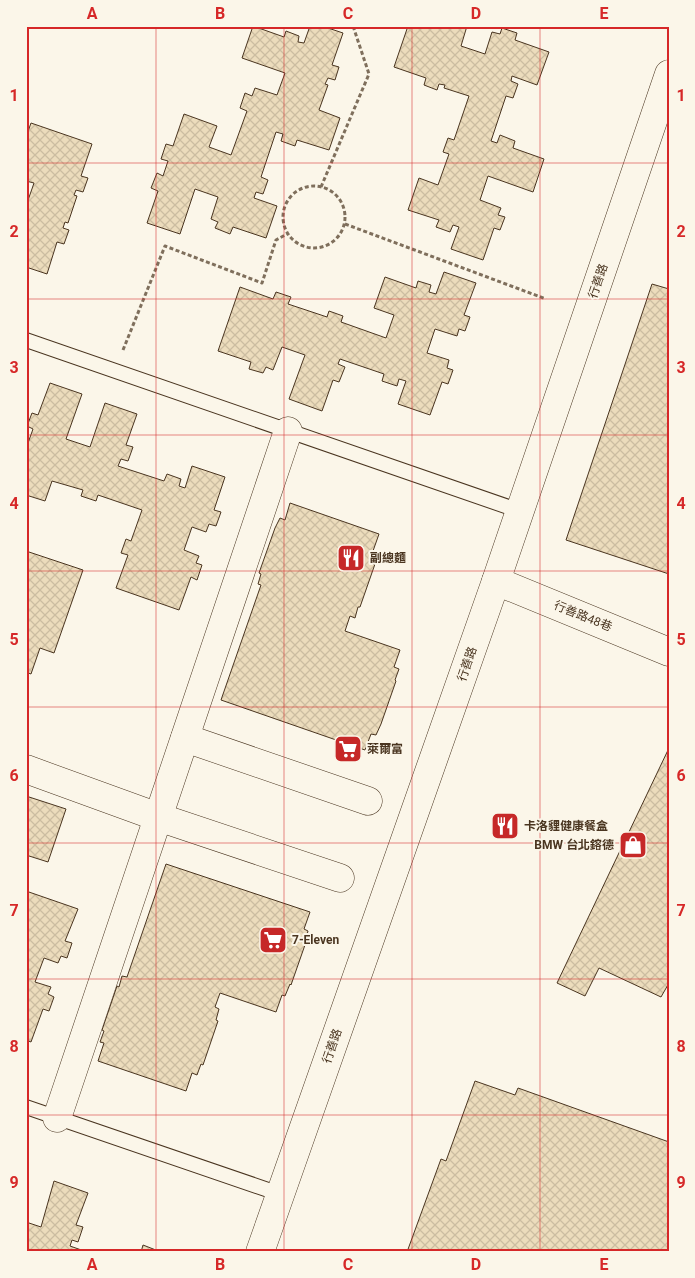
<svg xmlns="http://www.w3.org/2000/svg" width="695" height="1278" font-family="Roboto,'Noto Sans TC',sans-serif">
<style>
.building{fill:url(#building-cross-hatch);stroke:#4a3520}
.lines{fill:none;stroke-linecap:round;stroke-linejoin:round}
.lane-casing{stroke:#4a3520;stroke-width:16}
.street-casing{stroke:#4a3520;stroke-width:29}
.secondary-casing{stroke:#4a3520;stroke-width:29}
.path{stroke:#7f6f5c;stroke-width:3;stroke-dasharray:4 2.5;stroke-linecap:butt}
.lane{stroke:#fbf6e9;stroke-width:14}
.street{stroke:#fbf6e9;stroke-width:28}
.secondary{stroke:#fbf6e9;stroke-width:28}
.grid{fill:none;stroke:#d62828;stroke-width:1;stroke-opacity:0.55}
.labels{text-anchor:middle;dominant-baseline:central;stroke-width:4;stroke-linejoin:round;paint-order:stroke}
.street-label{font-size:12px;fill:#4a3520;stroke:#fbf6e9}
.poi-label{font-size:12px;font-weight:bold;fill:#4a3520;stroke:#fbf6e9;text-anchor:start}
.neatline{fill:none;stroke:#d62828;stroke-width:2}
.grid-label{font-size:16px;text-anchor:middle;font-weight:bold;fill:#d62828}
</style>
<defs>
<pattern id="building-cross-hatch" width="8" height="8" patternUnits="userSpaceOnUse" patternTransform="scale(1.25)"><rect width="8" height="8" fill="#ecdcbc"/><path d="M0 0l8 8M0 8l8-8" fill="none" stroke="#ccbda1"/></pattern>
</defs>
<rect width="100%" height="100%" fill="#fbf6e9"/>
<g class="building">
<polygon points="253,26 284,37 286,31 299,36 298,42 304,43 310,26 322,26 343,33 332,65 339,67 335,80 328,78 325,84 328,85 319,110 340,118 329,150 297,140 295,146 281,141 283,134 276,132 261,177 268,180 263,194 256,192 254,198 277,206 266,238 233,227 230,234 215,228 218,222 211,219 218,197 195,189 180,234 147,223 158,191 151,188 157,173 163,176 168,161 161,159 166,144 173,146 184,114 217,126 209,147 231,155 247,111 240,108 245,93 252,96 255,88 277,95 285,73 242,58"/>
<polygon points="408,26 467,26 461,46 485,54 492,32 500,34 502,28 517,33 515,40 549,52 537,85 512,76 511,81 518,84 513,98 506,96 491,141 497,143 500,135 515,141 513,148 544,159 533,192 488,176 480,200 501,208 498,215 505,217 500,230 494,228 483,260 451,249 459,227 453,225 450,232 436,227 439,220 408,210 419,178 438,185 449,154 443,152 448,138 454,140 469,96 444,88 445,85 439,84 437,90 424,85 426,78 394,67"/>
<polygon points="31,123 92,144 81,176 88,178 83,192 76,190 74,195 77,196 68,223 65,222 63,228 69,230 64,244 57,242 47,274 26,267 26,206 34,183 26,181 26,137"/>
<polygon points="444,272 476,283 464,315 470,317 465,331 459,329 457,336 435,329 427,353 449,360 447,368 453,370 448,384 442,382 430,415 398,404 406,381 399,379 397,386 382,381 384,374 340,359 338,364 345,367 339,382 333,380 322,411 289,399 305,355 282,347 273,370 266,367 263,373 249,369 251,362 218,351 240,287 273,299 276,292 291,297 288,304 327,317 329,311 343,316 341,322 386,338 394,315 374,308 385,277 416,288 418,281 431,285 429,292 436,294"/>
<polygon points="652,284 669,289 669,574 566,540"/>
<polygon points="50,383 82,394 66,439 90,447 105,403 137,414 126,445 133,447 128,461 121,459 118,466 164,481 167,474 181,479 179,486 185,488 192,466 225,477 214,510 221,512 216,526 209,524 206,532 192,527 184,550 199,556 196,563 202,565 197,580 191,577 179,610 116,588 128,555 121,553 126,539 131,541 142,510 98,495 96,501 81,496 83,490 52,481 45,501 26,495 26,443 28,443 33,429 27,426 32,413 38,415"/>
<polygon points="290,503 379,534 373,551 377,552 373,564 375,564 360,607 358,607 355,618 350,616 345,631 400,650 394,667 399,669 395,680 396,681 381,724 376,735 371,734 365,750 221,700 261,585 258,584 261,574 259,573 275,528 280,518 285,520"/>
<polygon points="26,551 83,570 54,653 40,648 31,674 26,672"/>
<polygon points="669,748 669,983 661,997 599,968 585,996 557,983"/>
<polygon points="26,796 66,809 48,862 26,855"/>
<polygon points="166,864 310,912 304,929 308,931 305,942 306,942 291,985 290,984 285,996 282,995 276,1012 220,993 215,1007 219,1009 216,1020 218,1021 203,1065 201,1064 197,1075 192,1073 186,1091 98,1061 104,1043 100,1042 104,1031 102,1030 117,986 119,987 122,976 127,977"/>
<polygon points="26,891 78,909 65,941 72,943 67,958 61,956 58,963 44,958 35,982 51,987 48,994 54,997 49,1011 43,1009 31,1042 26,1040"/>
<polygon points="475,1081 515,1095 518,1088 669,1142 669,1252 407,1252 441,1159 446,1161"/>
<polygon points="54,1181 88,1193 76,1225 83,1227 78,1242 72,1240 70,1246 87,1252 26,1252 26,1222 41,1227"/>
<polygon points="143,1245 161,1252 141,1252"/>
</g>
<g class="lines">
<defs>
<g id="lane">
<polyline points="26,340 520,511"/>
<polyline points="26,1107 280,1194"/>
</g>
<g id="street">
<polyline points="496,581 669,652"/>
<polyline points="185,738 368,801"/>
<polyline points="26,769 158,817 340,878"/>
<polyline points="57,1118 288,431"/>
</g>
<polyline id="secondary" points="260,1252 496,581 669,74"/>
</defs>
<use href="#lane" class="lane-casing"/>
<use href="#street" class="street-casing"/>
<use href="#secondary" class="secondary-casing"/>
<g class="path">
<circle cx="314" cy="217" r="31"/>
<polyline points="321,187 369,74 353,26"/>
<polyline points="345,224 546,299"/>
<polyline points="123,350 165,246 262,283 276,240 287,234"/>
</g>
<use href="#lane" class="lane"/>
<use href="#street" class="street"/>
<use href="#secondary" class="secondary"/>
</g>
<path class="grid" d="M156,26V1252M284,26V1252M412,26V1252M540,26V1252M26,163H669M26,299H669M26,435H669M26,571H669M26,707H669M26,843H669M26,979H669M26,1115H669"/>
<defs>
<symbol id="restaurant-square" viewBox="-11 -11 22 22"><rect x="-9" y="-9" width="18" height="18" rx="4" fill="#c62828" stroke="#fbf6e9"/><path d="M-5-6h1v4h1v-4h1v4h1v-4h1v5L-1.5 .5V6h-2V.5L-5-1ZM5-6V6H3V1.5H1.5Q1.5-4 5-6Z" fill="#fff"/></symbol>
<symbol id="supermarket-square" viewBox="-11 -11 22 22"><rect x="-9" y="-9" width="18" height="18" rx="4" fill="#c62828" stroke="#fbf6e9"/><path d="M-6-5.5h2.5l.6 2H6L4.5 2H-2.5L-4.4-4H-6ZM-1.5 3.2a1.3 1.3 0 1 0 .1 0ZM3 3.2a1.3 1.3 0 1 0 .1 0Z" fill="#fff"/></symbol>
<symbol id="shop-square" viewBox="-11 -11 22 22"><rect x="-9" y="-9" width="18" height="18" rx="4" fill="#c62828" stroke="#fbf6e9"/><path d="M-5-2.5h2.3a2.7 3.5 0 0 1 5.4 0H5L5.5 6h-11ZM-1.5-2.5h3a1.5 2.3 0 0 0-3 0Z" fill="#fff"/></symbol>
</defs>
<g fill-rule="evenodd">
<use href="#restaurant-square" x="335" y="542" width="32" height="32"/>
<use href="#supermarket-square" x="332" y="733" width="32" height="32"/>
<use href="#restaurant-square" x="489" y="810" width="32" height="32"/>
<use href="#shop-square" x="617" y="829" width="32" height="32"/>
<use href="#supermarket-square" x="257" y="924" width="32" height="32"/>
</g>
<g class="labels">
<g class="street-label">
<text transform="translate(598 281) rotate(-71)">行善路</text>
<text transform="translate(583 616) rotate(22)">行善路48巷</text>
<text transform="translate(467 664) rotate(-71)">行善路</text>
<text transform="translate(332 1046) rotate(-71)">行善路</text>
</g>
<g class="poi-label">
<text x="370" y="558">副總麵</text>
<text x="367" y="749">萊爾富</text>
<text x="524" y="826">卡洛貍健康餐盒</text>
<text x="614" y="845" text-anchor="end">BMW 台北鎔德</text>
<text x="292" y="940">7-Eleven</text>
</g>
</g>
<rect width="695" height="1278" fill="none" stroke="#fbf6e9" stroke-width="55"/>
<rect x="28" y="28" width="640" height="1222" class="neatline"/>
<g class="grid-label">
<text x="92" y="19">A</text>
<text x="220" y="19">B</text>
<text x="348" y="19">C</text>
<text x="476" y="19">D</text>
<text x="604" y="19">E</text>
<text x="14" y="101">1</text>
<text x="681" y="101">1</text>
<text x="14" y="237">2</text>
<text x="681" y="237">2</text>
<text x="14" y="373">3</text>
<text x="681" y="373">3</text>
<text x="14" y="509">4</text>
<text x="681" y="509">4</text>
<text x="14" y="645">5</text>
<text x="681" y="645">5</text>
<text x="14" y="781">6</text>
<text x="681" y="781">6</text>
<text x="14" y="916">7</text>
<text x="681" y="916">7</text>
<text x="14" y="1052">8</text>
<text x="681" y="1052">8</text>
<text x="14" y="1188">9</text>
<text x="681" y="1188">9</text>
<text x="92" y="1270">A</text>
<text x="220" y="1270">B</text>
<text x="348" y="1270">C</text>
<text x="476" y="1270">D</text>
<text x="604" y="1270">E</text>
</g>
</svg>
